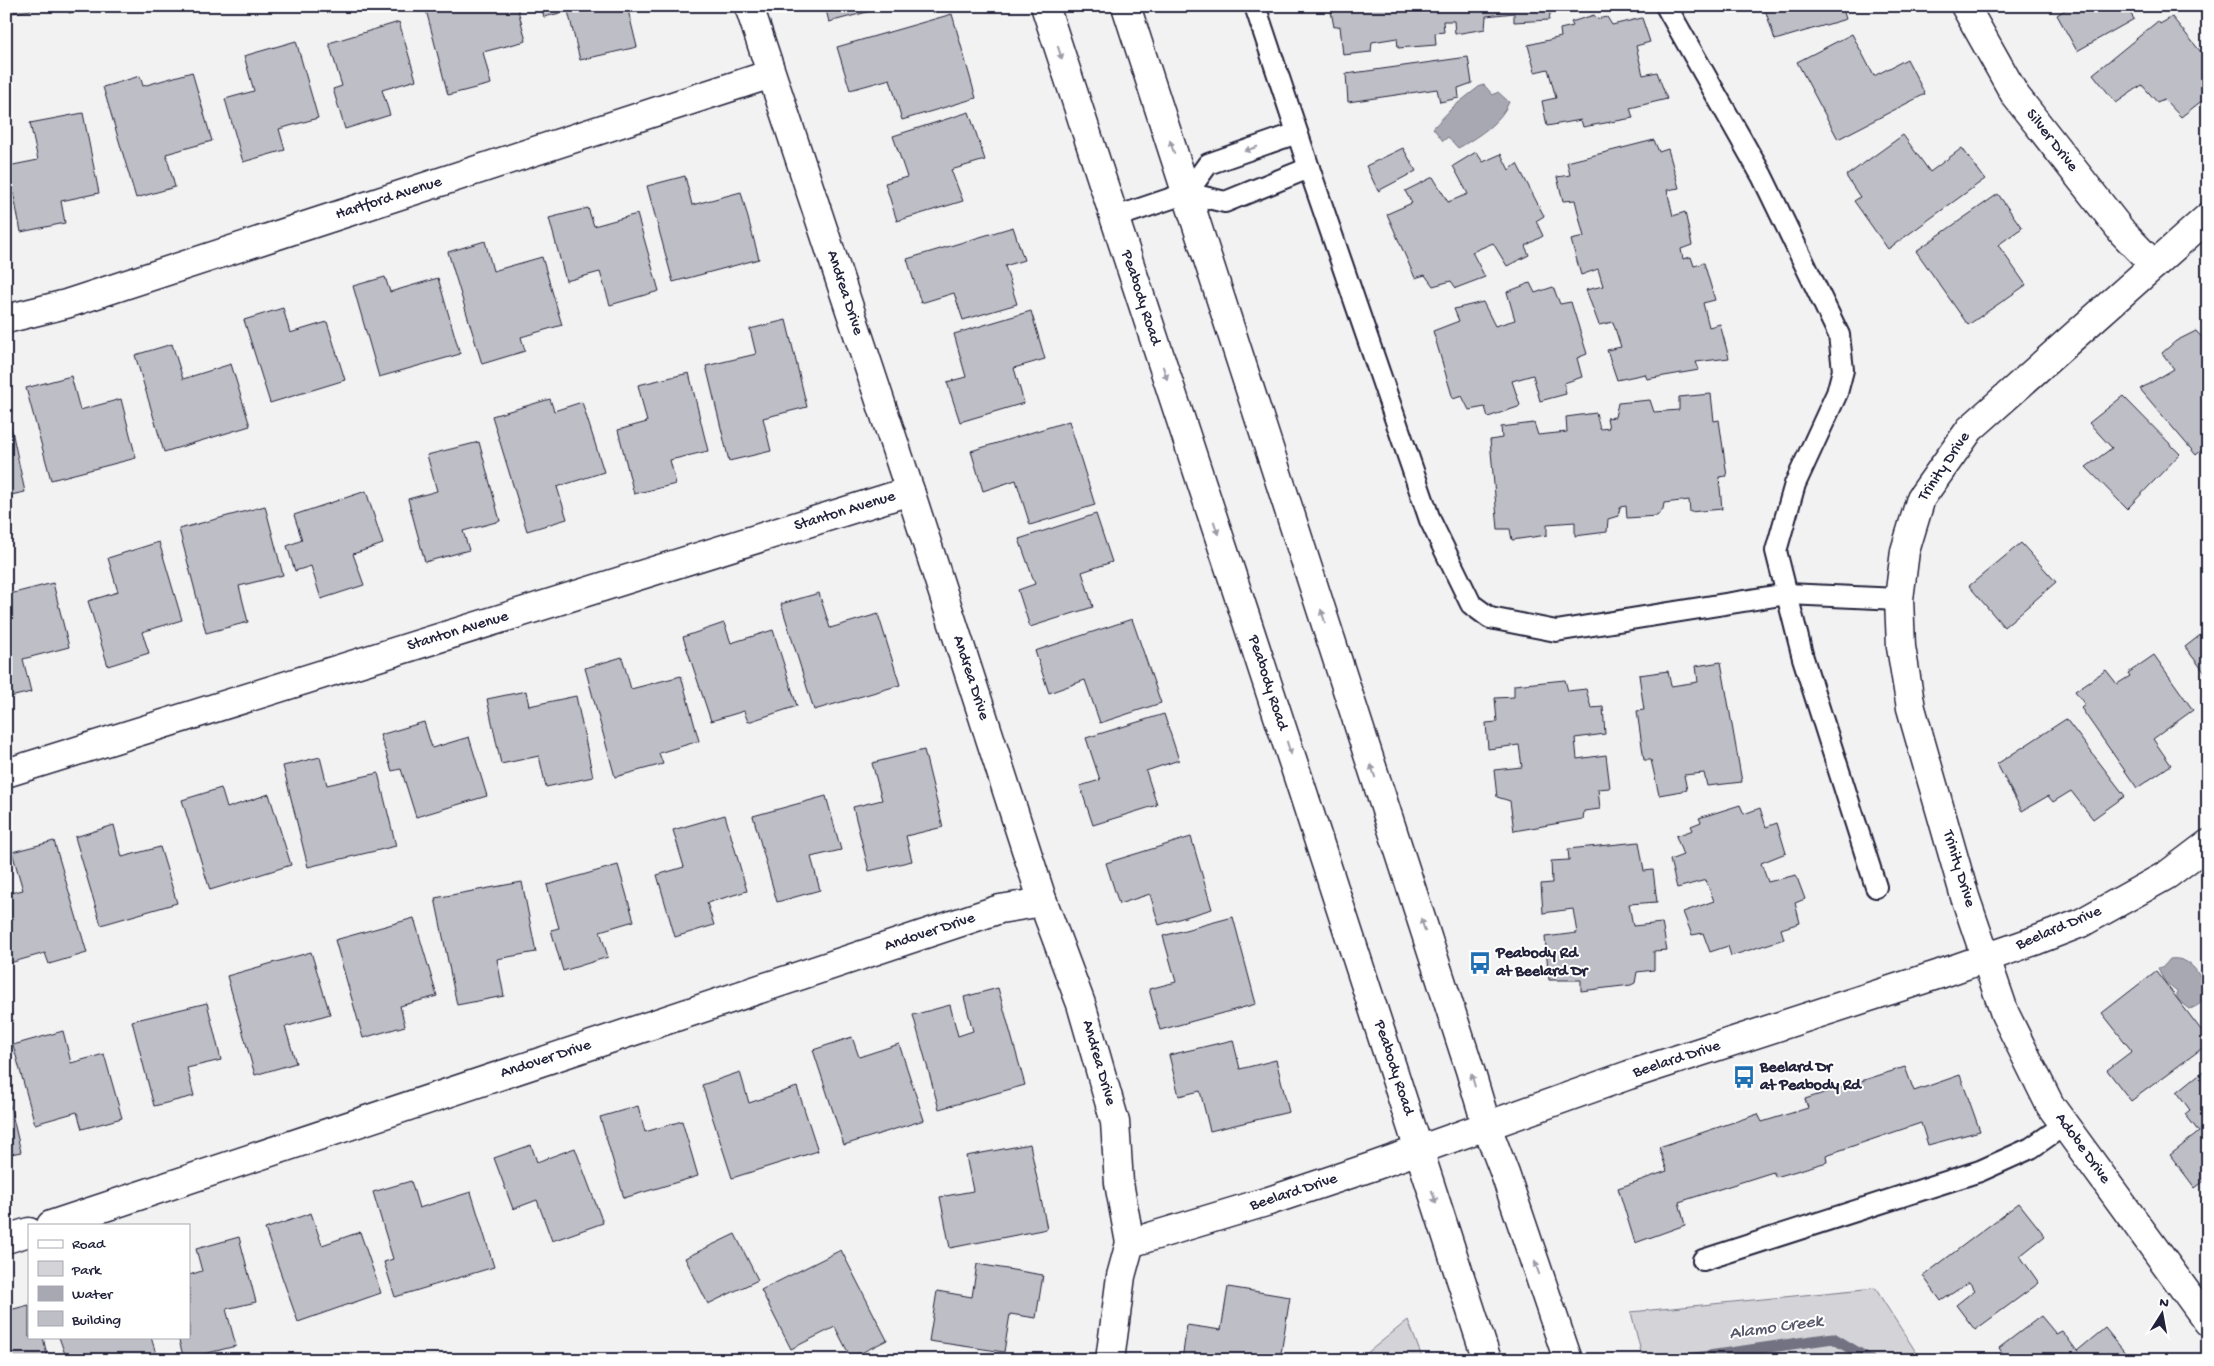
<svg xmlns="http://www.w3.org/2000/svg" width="2214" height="1366" font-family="'Gochi Hand',sans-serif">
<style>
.green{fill:#d3d3d8;stroke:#7a7a8a}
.water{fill:#a8a8b2;stroke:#727282}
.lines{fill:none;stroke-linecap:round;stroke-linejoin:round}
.stream{stroke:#727282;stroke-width:11}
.building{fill:#bebec6;stroke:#22223b}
.service-casing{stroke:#22223b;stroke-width:24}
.minor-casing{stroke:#22223b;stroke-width:31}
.primary-casing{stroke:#22223b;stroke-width:31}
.service{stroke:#fff;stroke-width:20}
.minor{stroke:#fff;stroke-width:28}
.primary{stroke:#fff;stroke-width:28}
.oneway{fill:#9c9ca7}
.labels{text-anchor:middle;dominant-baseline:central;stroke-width:4;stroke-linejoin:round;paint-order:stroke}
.street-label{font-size:16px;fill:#22223b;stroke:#fff}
.poi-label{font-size:16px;font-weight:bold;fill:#22223b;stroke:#fff;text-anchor:start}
.water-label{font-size:18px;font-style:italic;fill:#58586b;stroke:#fff}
</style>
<rect width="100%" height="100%" fill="#f2f2f3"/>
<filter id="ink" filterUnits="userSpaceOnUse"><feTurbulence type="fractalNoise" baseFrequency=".02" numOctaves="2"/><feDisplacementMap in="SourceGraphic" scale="10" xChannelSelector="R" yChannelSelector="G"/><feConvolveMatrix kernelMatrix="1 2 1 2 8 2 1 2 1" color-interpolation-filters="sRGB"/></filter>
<g filter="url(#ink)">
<g class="green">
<polygon points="1875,1288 1921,1360 1643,1360 1631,1312"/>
<polygon points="1408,1320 1423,1360 1361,1360 1366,1354"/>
</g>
<g class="water">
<path d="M1484,85L1493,95L1498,92L1509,102C1501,122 1480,135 1462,146L1458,148L1448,137L1443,141L1433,128L1453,107L1480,86Z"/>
<path d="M2170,959C2192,956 2202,977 2207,995C2203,1002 2198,1006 2190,1009L2177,999V992L2165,982L2158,968L2164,966Z"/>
</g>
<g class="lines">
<polyline class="stream" points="1681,1360 1833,1338 1870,1360"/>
</g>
<g class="building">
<polygon points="6,6 30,6 31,10 6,14"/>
<polygon points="68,6 103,6 69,13"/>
<polygon points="425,6 517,6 526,41 483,52 491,84 448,95"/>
<polygon points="541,6 627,6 637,47 580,60 568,11 544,17"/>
<polygon points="825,6 890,6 829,22"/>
<polygon points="1330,6 1559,6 1551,8 1549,20 1514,22 1514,13 1486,16 1485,29 1455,34 1454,21 1443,21 1444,32 1435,33 1436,45 1398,48 1397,38 1372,42 1371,52 1343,55 1340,26 1334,27"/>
<polygon points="1764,6 1842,6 1846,19 1775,40"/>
<polygon points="2071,6 2126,6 2134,19 2077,51 2057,15"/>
<polygon points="952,14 976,98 902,120 890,79 850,90 837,47"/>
<polygon points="1594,15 1597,19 1607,17 1612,25 1642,18 1650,42 1636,46 1643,75 1657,72 1667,99 1630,108 1633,118 1583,127 1581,120 1547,126 1542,101 1556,98 1548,69 1535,72 1528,45 1561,37 1560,29 1573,26 1571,22"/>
<polygon points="2172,17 2205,57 2208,55 2208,96 2181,117 2164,99 2157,102 2142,85 2116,103 2093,74 2158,21 2160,24"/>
<polygon points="399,22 416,80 382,90 390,115 345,129 333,89 342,86 329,43"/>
<polygon points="1852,34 1874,76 1907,59 1925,94 1838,139 1797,62"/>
<polygon points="296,41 318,118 279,129 285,150 243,162 225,99 254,91 244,56"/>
<polygon points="1468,57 1472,83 1458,88 1459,98 1440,102 1437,89 1348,102 1346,74"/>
<polygon points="192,72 212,141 166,154 175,187 136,198 103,87 140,76 143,86"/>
<polygon points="969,112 985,160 951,170 963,201 897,221 885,183 907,177 893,136"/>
<polygon points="83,113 99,193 61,201 65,223 21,232 8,166 38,160 30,123"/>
<polygon points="1903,135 1930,172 1962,148 1985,179 1888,249 1854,201 1860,197 1846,176"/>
<polygon points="1654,140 1659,152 1668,149 1679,188 1667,190 1673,216 1685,212 1692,245 1681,249 1683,259 1691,257 1694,266 1704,263 1715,300 1703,303 1709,327 1720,324 1729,358 1696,362 1699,370 1647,379 1645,374 1617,380 1607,350 1621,347 1613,322 1599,325 1586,290 1603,286 1598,269 1581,275 1571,240 1584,237 1575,200 1563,201 1557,177 1570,175 1567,162"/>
<polygon points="1403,148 1416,171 1378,191 1366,166"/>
<polygon points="1476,152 1483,162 1501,154 1509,170 1517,164 1544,216 1536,221 1543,236 1525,246 1529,255 1507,266 1493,243 1472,252 1485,277 1456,288 1451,281 1433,286 1425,275 1415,278 1387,214 1412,203 1405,191 1433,177 1448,202 1468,194 1453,166"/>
<polygon points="685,176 692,205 741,192 759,259 673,282 647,186"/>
<polygon points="1998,194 2022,228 1998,245 2026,285 1968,325 1916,251"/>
<polygon points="588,208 594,226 637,214 659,291 610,305 600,272 566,281 549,218"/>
<polygon points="1013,227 1024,260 1005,266 1017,304 963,320 954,293 921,303 907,259"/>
<polygon points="485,241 493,271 542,257 562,325 521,337 525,351 482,364 448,252"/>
<polygon points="385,277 390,292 438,278 460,354 379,377 353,286"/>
<polygon points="1530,283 1535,293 1553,287 1560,304 1571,302 1587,354 1577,358 1582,377 1564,383 1566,394 1540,401 1533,375 1512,381 1520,405 1518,407 1488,417 1485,407 1469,410 1462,396 1453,399 1433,331 1459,321 1454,309 1483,302 1495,326 1515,320 1507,292"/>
<polygon points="283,308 290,333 327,322 345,380 270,403 244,320"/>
<polygon points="1031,311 1045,359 1014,368 1024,403 960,422 947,382 966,377 954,334"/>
<polygon points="786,320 807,407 763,418 771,451 729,461 706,366 756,354 750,329"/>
<polygon points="2196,331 2208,344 2208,445 2196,455 2140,389 2174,369 2162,353 2176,341"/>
<polygon points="172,344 183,379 231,364 250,426 164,452 135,355"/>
<polygon points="689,373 708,451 670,460 676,484 634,494 618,430 647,422 638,385"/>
<polygon points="71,376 80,410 121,399 136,458 51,480 26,388"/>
<polygon points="1711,394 1714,421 1719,420 1727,476 1719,477 1722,509 1690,512 1689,500 1664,503 1663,509 1657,516 1627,518 1626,506 1620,507 1618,516 1608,519 1607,532 1575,536 1575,522 1547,524 1547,535 1512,540 1510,529 1498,529 1490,440 1502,438 1501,427 1534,423 1538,435 1567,432 1566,417 1596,413 1600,429 1609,428 1607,418 1615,417 1618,403 1650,400 1654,412 1679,410 1679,397"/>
<polygon points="2123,396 2180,454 2127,509 2086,467 2112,448 2089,423"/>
<polygon points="550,399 554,411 582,402 604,472 557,487 567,519 527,531 492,416"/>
<polygon points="8,412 25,492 6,496 6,413"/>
<polygon points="1069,421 1095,505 1030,525 1016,480 983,491 971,451"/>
<polygon points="479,442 500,521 463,531 469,550 425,562 408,499 437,491 427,455"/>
<polygon points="366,491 383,544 353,554 364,585 321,599 311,566 295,571 287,546 302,540 294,515"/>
<polygon points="265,506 283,575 239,586 248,622 206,633 179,529"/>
<polygon points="1096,514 1112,562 1082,572 1093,607 1030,627 1018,590 1035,584 1019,539"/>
<polygon points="159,542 182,620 142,632 149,653 108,666 88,601 118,592 108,558"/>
<polygon points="2021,543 2056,582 2004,627 1969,586"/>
<polygon points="53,583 69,647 23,659 31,692 6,698 6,595"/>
<polygon points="819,593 830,628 878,614 900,685 814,710 781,604"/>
<polygon points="1132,619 1161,703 1100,723 1085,680 1049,693 1035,651"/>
<polygon points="724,623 731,643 773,630 797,706 748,722 744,711 711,721 683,637"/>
<polygon points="2208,629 2208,677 2185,647"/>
<polygon points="2154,655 2193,710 2153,739 2171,765 2137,788 2081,708 2085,705 2075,691 2106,670 2117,684 2130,676 2128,673"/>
<polygon points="622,657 631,689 681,676 699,741 659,753 663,764 615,777 585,668"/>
<polygon points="1721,662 1742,782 1707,786 1704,773 1684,775 1687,790 1659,795 1651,760 1644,760 1637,711 1644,710 1639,675 1668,671 1671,686 1698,682 1696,666"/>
<polygon points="1565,680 1568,691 1586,689 1591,708 1603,707 1605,734 1575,738 1577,759 1606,755 1610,788 1598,789 1600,809 1584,811 1583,819 1514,831 1510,801 1497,797 1494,770 1522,767 1519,745 1488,749 1486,723 1497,722 1495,698 1514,697 1514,685"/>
<polygon points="526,691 529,706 576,696 593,777 546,787 539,756 501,764 487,699"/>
<polygon points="1164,714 1179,760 1146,771 1157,805 1093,825 1080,786 1100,780 1086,738"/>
<polygon points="2066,719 2125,796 2093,819 2071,791 2053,802 2048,796 2022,811 1997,764"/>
<polygon points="424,722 432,748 469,737 487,796 416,817 401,769 392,771 380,735"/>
<polygon points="924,750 943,827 906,836 912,861 869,871 853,807 882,800 872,763"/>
<polygon points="320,757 327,785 378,773 396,846 308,867 283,766"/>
<polygon points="221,788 227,808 269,794 291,865 210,890 182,800"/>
<polygon points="826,796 841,850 811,857 820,890 777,902 753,816"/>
<polygon points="1740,805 1744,814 1760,808 1766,827 1777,823 1786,853 1761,863 1768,882 1796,875 1805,899 1795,903 1800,923 1781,929 1784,939 1731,956 1728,946 1710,952 1703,933 1692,935 1683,912 1714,901 1706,880 1677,888 1670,860 1683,855 1676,836 1693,830 1691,826 1701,822 1699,818"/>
<polygon points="725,815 747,891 707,903 714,925 675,937 657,875 684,867 673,830"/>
<polygon points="114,825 122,857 160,847 177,903 101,925 75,837"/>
<polygon points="1191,837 1212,909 1159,925 1150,894 1119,904 1106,863"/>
<polygon points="54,841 87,953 49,964 45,953 6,964 6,894 23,890 12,852"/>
<polygon points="1639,842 1644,871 1653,870 1657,902 1629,904 1633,926 1662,923 1667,950 1654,951 1654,970 1637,972 1635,983 1631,985 1581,991 1581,980 1549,980 1545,937 1577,933 1573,909 1543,913 1541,884 1552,883 1551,861 1569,860 1568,849"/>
<polygon points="618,865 634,921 600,931 608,957 563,971 551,930 559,928 547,885"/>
<polygon points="522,882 536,952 497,959 504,996 457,1005 435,898"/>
<polygon points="1233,917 1256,1004 1160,1030 1149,989 1176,982 1163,936"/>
<polygon points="414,918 437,996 400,1006 405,1026 363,1038 335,940"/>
<polygon points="311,952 330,1014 285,1027 296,1063 255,1075 227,976"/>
<polygon points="2156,971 2208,1039 2208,1044 2131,1101 2107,1070 2132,1051 2102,1013"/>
<polygon points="998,988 1025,1085 939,1109 913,1015 950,1005 958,1036 973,1031 964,997"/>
<polygon points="207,1003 221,1060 187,1068 194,1096 154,1106 132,1021"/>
<polygon points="63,1031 71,1063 104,1054 122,1118 82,1129 77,1112 35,1124 13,1045"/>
<polygon points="852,1037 859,1057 899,1044 924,1120 844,1145 813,1050"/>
<polygon points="1233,1040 1240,1069 1276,1060 1289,1112 1210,1131 1200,1091 1179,1096 1169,1055"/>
<polygon points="1905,1067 1914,1091 1960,1075 1980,1131 1928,1145 1921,1123 1826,1155 1827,1162 1776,1177 1773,1172 1679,1202 1685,1225 1635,1243 1618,1188 1667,1171 1659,1147 1758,1114 1762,1122 1808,1108 1805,1099"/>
<polygon points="2208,1067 2208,1178 2195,1188 2170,1155 2199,1132 2185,1114 2190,1110 2177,1092"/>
<polygon points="740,1072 749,1103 797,1087 818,1151 732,1178 702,1085"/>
<polygon points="6,1088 21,1152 6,1155"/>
<polygon points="638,1106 645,1132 682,1121 698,1176 624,1198 600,1117"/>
<polygon points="1030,1144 1047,1229 950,1248 940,1197 973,1191 966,1156"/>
<polygon points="531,1145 537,1162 575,1148 603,1223 552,1241 537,1200 513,1209 494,1158"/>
<polygon points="411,1181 419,1208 471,1192 494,1267 395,1297 384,1262 393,1259 373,1192"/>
<polygon points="2019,1203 2045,1236 2020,1256 2039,1283 1975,1330 1956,1305 1975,1290 1969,1282 1941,1301 1923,1276"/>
<polygon points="311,1213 322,1245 360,1232 381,1293 298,1322 265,1229"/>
<polygon points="735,1234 758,1280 708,1304 685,1258"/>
<polygon points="239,1237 256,1302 226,1309 236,1346 184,1359 178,1337 189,1337 189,1275 202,1271 196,1249"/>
<polygon points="841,1250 887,1340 851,1358 835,1327 791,1349 761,1290"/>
<polygon points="977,1264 1043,1275 1036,1318 1010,1314 1004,1352 929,1341 937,1291 972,1297"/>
<polygon points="1228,1287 1290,1297 1280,1360 1182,1360 1187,1325 1221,1330"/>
<polygon points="29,1305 29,1337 43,1337 48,1360 6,1360 6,1311"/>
<polygon points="2041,1316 2056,1334 2062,1331 2077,1351 2105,1328 2131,1360 2007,1360 1999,1348"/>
<polygon points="59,1337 151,1337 158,1360 67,1360"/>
</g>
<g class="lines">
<defs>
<g id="service">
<polyline points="1255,6 1309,168 1430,520 1471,604 1490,618 1556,631 1787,594 1899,599"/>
<polyline points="1666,6 1762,176 1839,335 1843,370 1837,393 1795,484 1776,551 1803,658 1876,887"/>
<polyline points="1187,193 1208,164 1297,133"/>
<polyline points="1113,218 1187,193 1225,202 1309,168"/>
<polyline points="1703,1260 1980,1171 2031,1148 2064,1125"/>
</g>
<g id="minor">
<polyline points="749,6 910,491 1043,902 1081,1004 1115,1122 1119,1183 1130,1243 1121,1276 1110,1360"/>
<polyline points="1965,6 2015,95 2123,233 2154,265"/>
<polyline points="2208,217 1970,429 1921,498 1905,551 1899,599 1901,647 1911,708 1965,897 2005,1014 2050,1105 2208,1322"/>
<polyline points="6,319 66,304 771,74"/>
<polyline points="6,773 910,491"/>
<polyline points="51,1225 1000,909 1043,902"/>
<polyline points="6,1239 29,1232"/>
<polyline points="1130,1243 1269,1201 1371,1167 1629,1075 1940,974 2037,940 2081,923 2167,875 2208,844"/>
</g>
<g id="primary">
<polyline points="1045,6 1298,777 1487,1360"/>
<polyline points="1126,6 1470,1070 1487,1127 1505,1174 1568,1360"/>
</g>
</defs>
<use href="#service" class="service-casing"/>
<use href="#minor" class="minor-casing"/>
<use href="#primary" class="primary-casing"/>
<use href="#service" class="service"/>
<use href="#minor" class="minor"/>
<use href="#primary" class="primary"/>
</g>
<defs><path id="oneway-solid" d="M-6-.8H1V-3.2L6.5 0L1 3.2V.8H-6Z" transform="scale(1.25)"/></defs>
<g class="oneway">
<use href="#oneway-solid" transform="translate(1060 53) rotate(72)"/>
<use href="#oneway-solid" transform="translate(1172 147) rotate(-108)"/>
<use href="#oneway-solid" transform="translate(1251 149) rotate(161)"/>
<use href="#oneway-solid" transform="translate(1165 373) rotate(72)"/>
<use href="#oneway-solid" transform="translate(1216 528) rotate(72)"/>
<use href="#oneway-solid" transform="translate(1323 616) rotate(-108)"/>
<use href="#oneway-solid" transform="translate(1289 748) rotate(72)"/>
<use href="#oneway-solid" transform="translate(1373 771) rotate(-108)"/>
<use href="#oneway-solid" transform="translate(1423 925) rotate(-108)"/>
<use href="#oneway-solid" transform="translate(1473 1080) rotate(-106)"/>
<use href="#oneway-solid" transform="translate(1434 1197) rotate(72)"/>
<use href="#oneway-solid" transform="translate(1537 1268) rotate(-109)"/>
</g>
</g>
<defs>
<symbol id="bus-bare" viewBox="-9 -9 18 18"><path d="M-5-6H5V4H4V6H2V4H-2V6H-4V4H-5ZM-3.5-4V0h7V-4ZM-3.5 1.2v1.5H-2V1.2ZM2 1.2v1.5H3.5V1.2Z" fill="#1f6fb2" stroke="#fff" stroke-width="2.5" paint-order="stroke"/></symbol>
</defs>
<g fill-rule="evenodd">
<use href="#bus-bare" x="1464" y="947" width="32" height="32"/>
<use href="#bus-bare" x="1728" y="1061" width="32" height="32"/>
</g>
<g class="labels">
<g class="street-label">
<text transform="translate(2051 141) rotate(52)">Silver Drive</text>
<text transform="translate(389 199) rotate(-18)">Hartford Avenue</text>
<text transform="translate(844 293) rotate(72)">Andrea Drive</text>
<text transform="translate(1140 298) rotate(72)">Peabody Road</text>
<text transform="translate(1945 467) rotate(-56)">Trinity Drive</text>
<text transform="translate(845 512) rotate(-17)">Stanton Avenue</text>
<text transform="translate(458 632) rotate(-17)">Stanton Avenue</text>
<text transform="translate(970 678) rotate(72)">Andrea Drive</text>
<text transform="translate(1267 683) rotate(72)">Peabody Road</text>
<text transform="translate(1958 869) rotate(73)">Trinity Drive</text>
<text transform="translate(2059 929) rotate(-23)">Beelard Drive</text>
<text transform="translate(930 933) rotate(-18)">Andover Drive</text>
<text transform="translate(546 1060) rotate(-18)">Andover Drive</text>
<text transform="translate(1677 1060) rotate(-18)">Beelard Drive</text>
<text transform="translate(1098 1063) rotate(74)">Andrea Drive</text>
<text transform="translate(1393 1068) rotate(72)">Peabody Road</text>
<text transform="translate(2082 1149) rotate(54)">Adobe Drive</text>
<text transform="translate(1294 1193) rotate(-18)">Beelard Drive</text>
</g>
<g class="poi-label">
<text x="1496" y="954">Peabody Rd<tspan x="1496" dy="18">at Beelard Dr</tspan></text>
<text x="1760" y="1068">Beelard Dr<tspan x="1760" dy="18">at Peabody Rd</tspan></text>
</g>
<g class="water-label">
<text transform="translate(1776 1328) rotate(-8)">Alamo Creek</text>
</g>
</g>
<rect width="2214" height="1366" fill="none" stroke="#fff" stroke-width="25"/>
<rect x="12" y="12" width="2189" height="1341" fill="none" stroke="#22223b" stroke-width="2" filter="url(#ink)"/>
<rect x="28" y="1224" width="162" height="115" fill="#ffffff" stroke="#a7a7b1"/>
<rect x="38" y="1240" width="25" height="8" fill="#ffffff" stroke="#a7a7b1"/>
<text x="72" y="1248" font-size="15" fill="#22223b">Road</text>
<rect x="38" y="1261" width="25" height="15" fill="#d3d3d8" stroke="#a7a7b1"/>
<text x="72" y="1274" font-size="15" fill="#22223b">Park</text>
<rect x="38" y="1286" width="25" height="15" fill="#a8a8b2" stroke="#a7a7b1"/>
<text x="72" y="1298" font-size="15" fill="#22223b">Water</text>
<rect x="38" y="1311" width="25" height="15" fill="#bebec6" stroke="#a7a7b1"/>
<text x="72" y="1324" font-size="15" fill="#22223b">Building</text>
<g transform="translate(2162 1314) rotate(11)" stroke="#ffffff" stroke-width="4" paint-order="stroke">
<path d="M0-4L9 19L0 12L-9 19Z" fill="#22223b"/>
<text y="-8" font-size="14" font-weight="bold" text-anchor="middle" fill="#22223b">N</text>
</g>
</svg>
